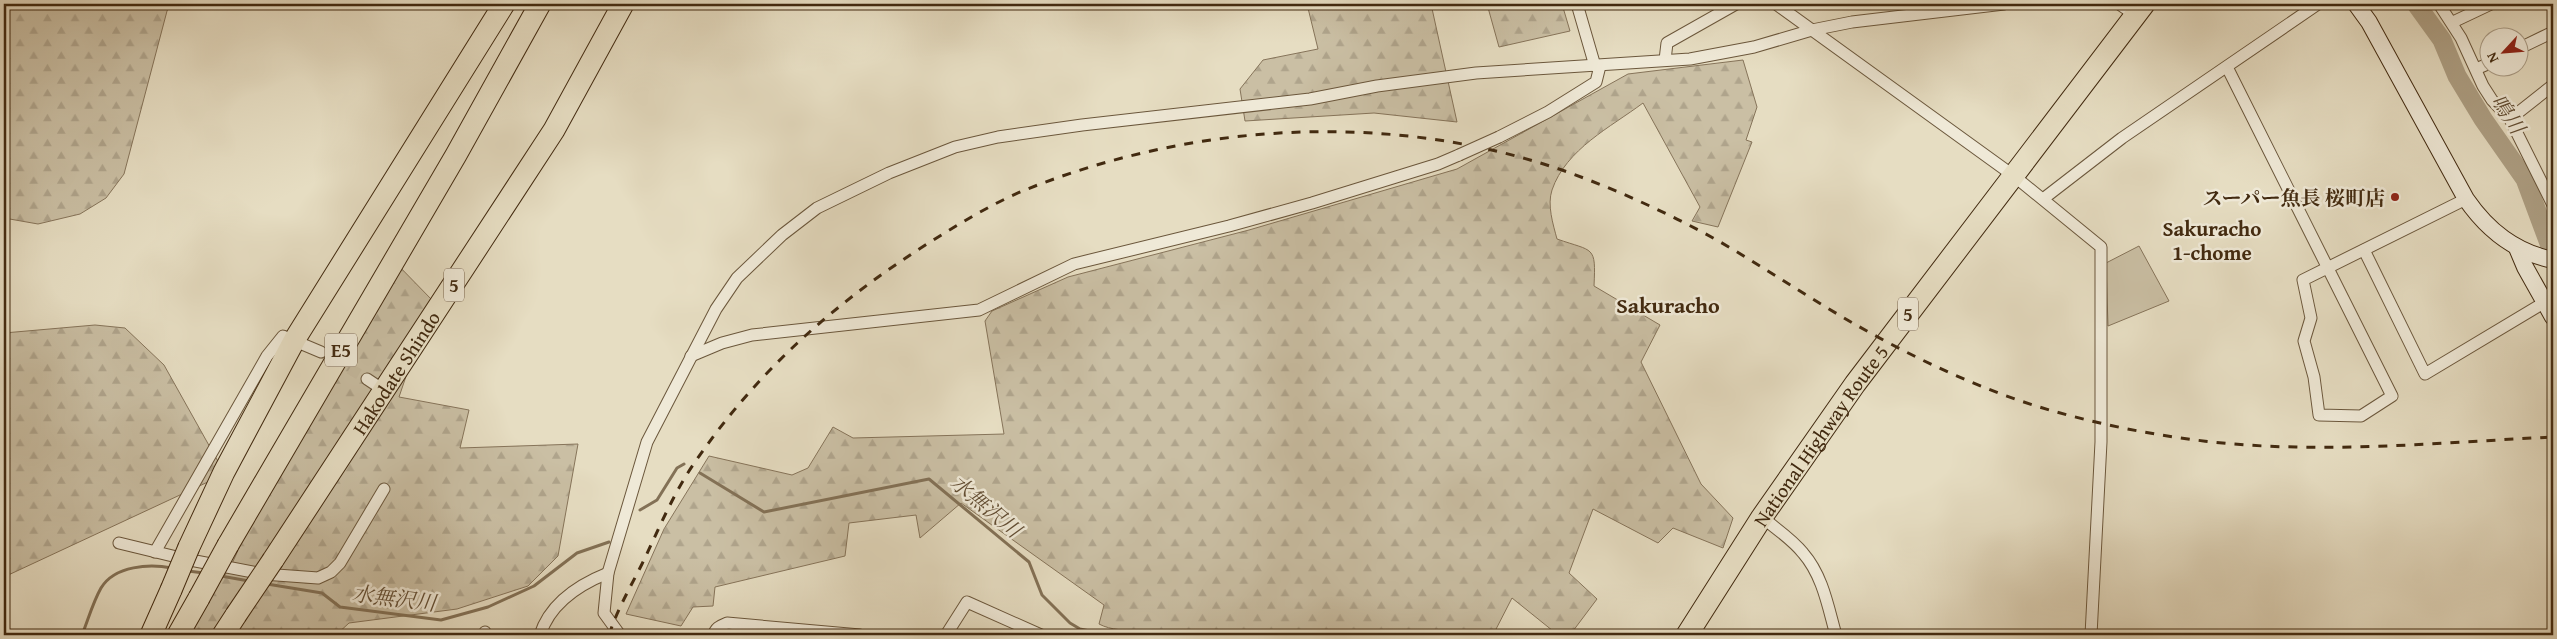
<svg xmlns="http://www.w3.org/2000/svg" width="2557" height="639" font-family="'Gentium Book Plus','Noto Serif JP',serif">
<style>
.forest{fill:url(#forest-firs);stroke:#86745a}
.park{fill:#cabfa4;stroke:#86745a}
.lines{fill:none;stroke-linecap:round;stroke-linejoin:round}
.stream{stroke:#837156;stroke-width:3}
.river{stroke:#aea085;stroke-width:19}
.street-tunnel{stroke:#c5b99e;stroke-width:11;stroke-dasharray:11 5.5;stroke-linecap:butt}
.street-casing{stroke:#6b573c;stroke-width:13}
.secondary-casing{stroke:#422a10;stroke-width:18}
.highway-casing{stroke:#422a10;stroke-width:23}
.street{stroke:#efe9d7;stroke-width:11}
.secondary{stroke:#efe9d7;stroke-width:16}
.highway{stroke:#e6ddc2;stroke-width:21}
.rail{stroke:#422a10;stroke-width:3;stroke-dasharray:9 9;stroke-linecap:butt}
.street-bridge-casing{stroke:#6b573c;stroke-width:13;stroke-linecap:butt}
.highway-bridge-casing{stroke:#422a10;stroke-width:23;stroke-linecap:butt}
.street-bridge{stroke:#efe9d7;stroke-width:11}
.highway-bridge{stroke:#e6ddc2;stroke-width:21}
.poi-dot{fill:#8f2418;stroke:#efe9d7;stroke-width:2}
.labels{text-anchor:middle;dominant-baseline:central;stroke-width:5;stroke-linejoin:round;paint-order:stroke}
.shield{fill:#efe9d7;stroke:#76634c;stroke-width:1}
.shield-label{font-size:19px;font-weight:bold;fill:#422a10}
.poi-label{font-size:20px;font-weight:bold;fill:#422a10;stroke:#efe9d7;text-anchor:end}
.street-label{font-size:20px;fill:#422a10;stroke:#efe9d7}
.water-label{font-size:21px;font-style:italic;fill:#624d33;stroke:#efe9d7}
.neighbourhood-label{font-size:21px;font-weight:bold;fill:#422a10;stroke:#efe9d7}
.quarter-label{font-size:22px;font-weight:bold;fill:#422a10;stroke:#efe9d7}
</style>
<defs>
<pattern id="forest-firs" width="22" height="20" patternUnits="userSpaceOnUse" patternTransform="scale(1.25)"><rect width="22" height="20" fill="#cabfa4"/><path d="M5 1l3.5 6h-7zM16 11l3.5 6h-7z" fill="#afa48c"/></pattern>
</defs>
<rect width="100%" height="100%" fill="#e6ddc2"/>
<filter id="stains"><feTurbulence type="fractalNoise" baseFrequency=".004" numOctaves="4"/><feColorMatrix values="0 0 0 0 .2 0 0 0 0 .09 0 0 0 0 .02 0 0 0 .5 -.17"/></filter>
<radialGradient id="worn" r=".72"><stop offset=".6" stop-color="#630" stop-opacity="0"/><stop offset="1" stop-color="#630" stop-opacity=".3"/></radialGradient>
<g class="forest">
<polygon points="4,4 171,4 167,11 124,174 106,198 80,214 38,224 4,218"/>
<polygon points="1307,4 1431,4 1457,122 1374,113 1245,121 1240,89 1263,60 1318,49"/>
<polygon points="1487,4 1562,4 1570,31 1499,47"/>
<path d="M1743,60L1757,107L1746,140L1752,142L1718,227L1692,221L1700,207L1643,103C1611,127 1566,149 1552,190C1547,205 1553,224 1557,239C1594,252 1596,245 1594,286L1660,325L1641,362L1701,484L1733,518L1723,548L1673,528L1658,543L1593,509L1569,573L1597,599L1570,635H1558L1512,598L1493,635H1178C1153,623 1124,637 1099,624L1104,605L961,503L920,538L916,515L849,523L845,556L715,587L713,606L693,607L681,626L626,614L664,529L709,456L792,475L808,468L833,427L853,438L1004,434L985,321L992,311L1068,277L1249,230L1457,169L1628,74Z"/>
<polygon points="392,259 432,300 399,397 469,410 460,448 578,444 558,556 528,586 457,609 349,623 336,635 180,635 230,568 305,403"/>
<polygon points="95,325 125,328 164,365 225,474 4,577 4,333"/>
</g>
<polygon class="park" points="2139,246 2169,301 2108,326 2106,263"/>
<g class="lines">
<g class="stream">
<polyline points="700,473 764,512 929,479 1029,562 1042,595 1070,623 1080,629 1109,635"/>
<polyline points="640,510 657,500 677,468 684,464"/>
<polyline points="188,571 204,573"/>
<polyline points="221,576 249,581"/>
<polyline points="267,584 322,593 340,607 441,620 488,607 534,586 577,553 609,542"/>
<path d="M82,635C88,620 93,602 101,588C115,565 150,564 172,568"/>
</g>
<polyline class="river" points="2416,4 2442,40 2457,76 2483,119 2525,179 2553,254"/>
<polyline class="street-tunnel" points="321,352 367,379"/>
<defs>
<g id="street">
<polyline points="1577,4 1595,66"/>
<polyline points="1776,4 2014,176 2101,247 2101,442 2091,635"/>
<polyline points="2119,4 2135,15"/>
<polyline points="2439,4 2461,38 2483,86 2492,100 2510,119 2553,205"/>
<polyline points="2453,22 2491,4"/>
<polyline points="2520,48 2553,32"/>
<polyline points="1665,60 1667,43 1736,4"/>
<polyline points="2227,67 2392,396 2361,416 2319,415 2314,377 2304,341 2311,318 2303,280 2466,199"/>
<polyline points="2476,69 2490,63"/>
<polyline points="2510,119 2553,85"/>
<polyline points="1499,137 1548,112 1596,82 1600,66"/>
<polyline points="2043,199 2122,138 2318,4"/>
<polyline points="2364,250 2425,374 2545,302"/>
<polyline points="691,356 722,343 752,335 979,310 1074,264 1229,226 1312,203 1438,164 1459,155"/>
<polyline points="367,379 385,391"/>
<path d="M1762,517C1776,529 1792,539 1803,553C1823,576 1828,607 1836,635"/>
<polyline points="119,543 185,559 263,574 318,578 331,572 340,563 384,489"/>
<polyline points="155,552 267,356 283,336 321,352"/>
<polyline points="484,635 485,632"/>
<path d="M540,635C550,603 578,585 608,573"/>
<polyline points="620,635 604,613 608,573 647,442 716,309 737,278 782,235 817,208 889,173 955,147 998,137 1082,125 1310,99 1377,86 1476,73 1690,59 1754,47 1812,30 1852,22 2004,4"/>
<path d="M714,635C715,628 720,626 727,623L860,635"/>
<polyline points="946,635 967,602 1041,635"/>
</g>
<g id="secondary">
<path d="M2356,4L2369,22L2466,199C2488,231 2515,252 2553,260"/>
<polyline points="2517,248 2525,267 2553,317"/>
</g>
<g id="highway">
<polyline points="228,545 456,155 540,4"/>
<polyline points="189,547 224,472 295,339 504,4"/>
<path id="s1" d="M273,560L554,130L623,4"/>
<polyline points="151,635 171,590"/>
<polyline points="178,635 199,598"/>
<polyline points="223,635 236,615"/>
<path id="s2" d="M1687,635L1762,517L1855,384L2144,4"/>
</g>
</defs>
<use href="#street" class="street-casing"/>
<use href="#secondary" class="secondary-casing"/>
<use href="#highway" class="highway-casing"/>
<use href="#street" class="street"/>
<use href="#secondary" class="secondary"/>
<use href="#highway" class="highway"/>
<path class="rail" d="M609,635C617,610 630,588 642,564C658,531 672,496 693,465C756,372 833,304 927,244C959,224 991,204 1025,190C1194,122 1390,111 1562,170C1615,189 1666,212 1715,239C1757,263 1797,290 1839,315C1905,354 1979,390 2053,411C2131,433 2214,446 2296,447C2381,449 2468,441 2553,437"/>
<defs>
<polyline id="street-bridge" points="1459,155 1499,137"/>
<g id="highway-bridge">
<polyline points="171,590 189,547"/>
<polyline points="199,598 228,545"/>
<polyline points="236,615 273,560"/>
</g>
</defs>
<use href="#street-bridge" class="street-bridge-casing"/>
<use href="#highway-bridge" class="highway-bridge-casing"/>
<use href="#street-bridge" class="street-bridge"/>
<use href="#highway-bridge" class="highway-bridge"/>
</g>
<circle class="poi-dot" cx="2395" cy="197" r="5"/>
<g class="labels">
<g class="shield">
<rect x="444" y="268.5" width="20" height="33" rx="4"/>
<rect x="1898" y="297.5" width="20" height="33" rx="4"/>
<rect x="325" y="333.5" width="32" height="33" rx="4"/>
</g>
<g class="shield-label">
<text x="454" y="285">5</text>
<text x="1908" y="314">5</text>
<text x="341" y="350">E5</text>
</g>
<g class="poi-label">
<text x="2385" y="197">スーパー魚長 桜町店</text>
</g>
<g class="street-label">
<text stroke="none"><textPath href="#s1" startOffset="224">Hakodate Shindo</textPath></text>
<text stroke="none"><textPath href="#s2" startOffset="240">National Highway Route 5</textPath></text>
</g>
<g class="water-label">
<text transform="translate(2508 114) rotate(56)">鳴川</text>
<text transform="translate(986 506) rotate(40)">水無沢川</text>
<text transform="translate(394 598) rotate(7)">水無沢川</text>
</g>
<g class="neighbourhood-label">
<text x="2212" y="228">Sakuracho<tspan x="2212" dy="24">1-chome</tspan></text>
</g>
<g class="quarter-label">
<text x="1668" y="305">Sakuracho</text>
</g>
</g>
<rect width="2557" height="639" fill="none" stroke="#e6ddc2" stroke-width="20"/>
<rect x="5" y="5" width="2547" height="629" fill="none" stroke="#422a10" stroke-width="2.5"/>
<rect x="10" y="10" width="2537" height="619" fill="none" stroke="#422a10"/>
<g transform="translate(2504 52) rotate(244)"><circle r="24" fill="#efe9d7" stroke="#aa9d87"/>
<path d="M0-4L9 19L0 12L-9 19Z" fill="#8f2418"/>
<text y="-8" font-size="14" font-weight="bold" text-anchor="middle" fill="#422a10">N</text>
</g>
<rect width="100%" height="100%" filter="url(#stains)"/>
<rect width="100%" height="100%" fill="url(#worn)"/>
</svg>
